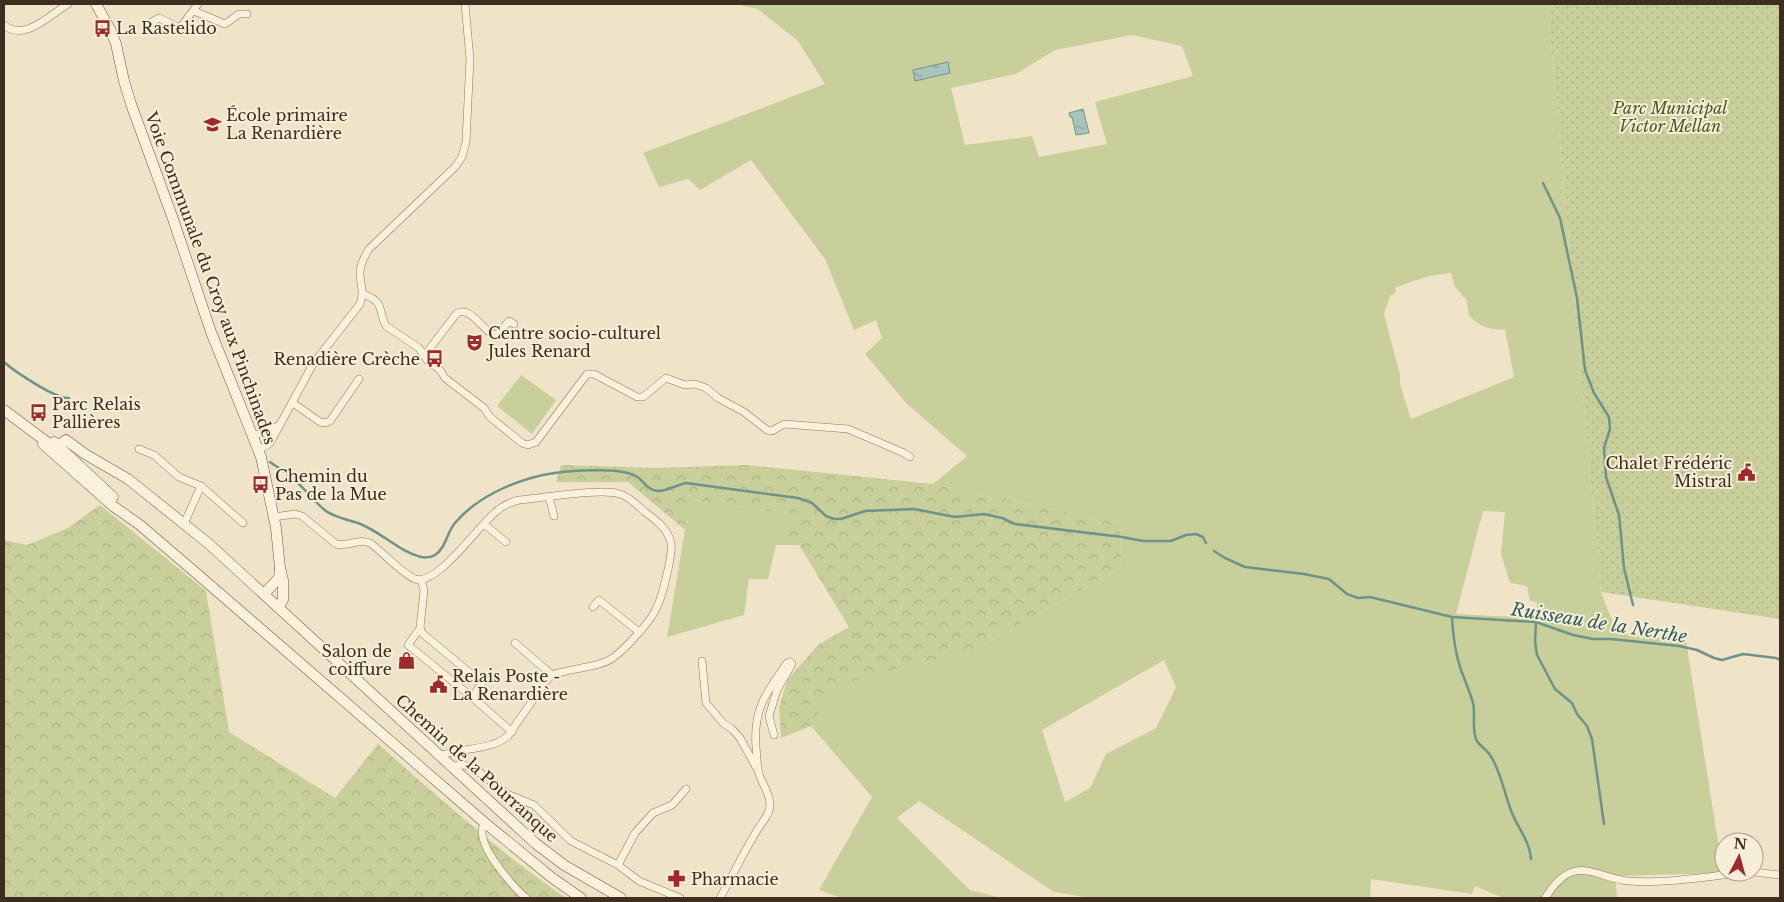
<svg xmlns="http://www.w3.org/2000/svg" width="1784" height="902" font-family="'Libre Baskerville',serif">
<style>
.grass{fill:#c9cf9b;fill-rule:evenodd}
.forest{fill:url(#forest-crowns)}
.park{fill:url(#park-dots)}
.water{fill:url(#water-ripples);stroke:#6f938a}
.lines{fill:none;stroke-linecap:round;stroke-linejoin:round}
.stream{stroke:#6f938a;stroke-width:2.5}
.street-casing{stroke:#8d765c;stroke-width:8}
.secondary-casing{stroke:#6f573f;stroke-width:11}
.street{stroke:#faf1dc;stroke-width:7}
.secondary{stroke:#faf1dc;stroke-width:10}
.labels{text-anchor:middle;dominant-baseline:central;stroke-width:4;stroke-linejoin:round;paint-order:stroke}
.poi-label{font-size:16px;fill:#3d2e20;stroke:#f7eed8;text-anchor:start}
.park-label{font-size:16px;font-style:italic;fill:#4d5a26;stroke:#f7eed8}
.street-label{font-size:16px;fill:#3d2e20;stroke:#f7eed8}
.water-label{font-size:18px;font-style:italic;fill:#2f5d5a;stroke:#f7eed8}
</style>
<defs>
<pattern id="forest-crowns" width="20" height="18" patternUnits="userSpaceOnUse" patternTransform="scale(1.25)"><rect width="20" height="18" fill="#c9cf9b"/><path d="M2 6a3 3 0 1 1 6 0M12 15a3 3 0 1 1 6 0" fill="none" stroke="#aeb285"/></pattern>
<pattern id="park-dots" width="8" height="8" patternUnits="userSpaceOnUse" patternTransform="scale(1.25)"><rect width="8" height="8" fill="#c9cf9b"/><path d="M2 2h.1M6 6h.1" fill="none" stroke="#aeb285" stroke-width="1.8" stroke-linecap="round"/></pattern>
<pattern id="water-ripples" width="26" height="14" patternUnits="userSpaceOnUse" patternTransform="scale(1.25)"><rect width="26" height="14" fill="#a9c4bc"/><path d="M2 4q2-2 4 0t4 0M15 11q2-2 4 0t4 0" fill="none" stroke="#8ba098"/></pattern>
</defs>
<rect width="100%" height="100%" fill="#f0e4c8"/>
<g class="grass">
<path d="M735,4H1562L1548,9L1601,592L1617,633L1686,641L1723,873L1615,876L1617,897L1603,898H1503L1475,886L1472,894L1371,879L1370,898H1091L1054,892L919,801L897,818L970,890L1001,898H842L819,890L872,797L811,726L833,686L976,649L1121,567L1120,523L933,484L967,456L907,404L865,354L882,338L876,320L854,330L825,259L751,160L700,190L688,179L659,187L643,153L825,84L798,41L758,9ZM1132,35L1182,46L1193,76L1095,102L1107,144L1039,157L1032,136L965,145L951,88L1016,74L1055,50ZM1451,273L1455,287L1460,292L1463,297L1466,298C1467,303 1468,309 1469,314C1474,325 1495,332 1505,329L1514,377L1411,419L1400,384V375L1384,314L1390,296L1396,293L1395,288C1413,281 1432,274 1451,273ZM1483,511L1505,512L1501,554L1510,583L1527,586L1530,601L1537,602V618L1456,614ZM1164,660L1176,687L1156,728L1106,754L1090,788L1065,802L1042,730Z"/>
<polygon points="521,375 556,400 532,434 497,406"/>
<polygon points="690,500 789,514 789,545 776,545 768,579 749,579 744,615 667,637"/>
</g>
<g class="forest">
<polygon points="561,465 656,468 747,465 933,484 1120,523 1121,567 976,649 834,686 811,726 781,738 779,707 788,679 819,644 849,627 799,545 789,545 789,514 690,500 685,530 628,482 556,482"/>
<path d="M100,505L206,591L229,732L335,798L378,744C439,798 499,852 566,898H4V540L27,545L68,528Z"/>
</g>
<polygon class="park" points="1562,4 1780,4 1780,619 1601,592 1548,9"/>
<g class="water">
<polygon points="948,62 950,73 915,81 913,70"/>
<polygon points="1083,109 1089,133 1076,135 1072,117 1070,117 1069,113"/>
</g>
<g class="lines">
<g class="stream">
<polyline points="1543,183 1560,218 1577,298 1585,370 1594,393 1609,417 1610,429 1604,448 1606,477 1619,515 1624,568 1633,605"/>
<path d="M4,362C14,371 57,400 69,398"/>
<path d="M270,462C277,467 284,471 291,477C304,487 313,501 326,511C334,517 348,520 358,523C380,531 398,551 421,557C425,558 432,557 435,555C446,548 447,532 455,523C476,498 511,482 543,475C562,471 619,466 636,476C644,481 647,490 657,491C664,492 677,485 686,483L798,498L812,503L826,516L834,519H841L865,511L914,509L955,517L984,514L1002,518L1015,524L1122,537L1143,541H1171L1186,535L1196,534L1203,537L1206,543"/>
<polyline points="1214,551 1225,558 1245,567 1304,574 1329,579 1347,594 1358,598 1370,597 1452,617 1536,622 1573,635 1593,639 1611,639 1679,646 1697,650 1714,658 1722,660 1743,654 1776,658 1780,660"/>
<path d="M1452,618C1453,635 1455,653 1461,670C1465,681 1470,692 1473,703C1476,715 1471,730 1477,741C1480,746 1487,750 1490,755C1502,773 1504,794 1512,813C1518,828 1530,842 1531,859"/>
<polyline points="1536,622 1535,641 1537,655 1555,689 1572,703 1577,714 1587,726 1592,739 1604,824"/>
</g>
<defs>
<g id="street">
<polyline points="194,11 225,24 239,14 247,14"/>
<polyline points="148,24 159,18 180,28 198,4"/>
<path d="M4,25C24,42 50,15 68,4"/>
<path d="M363,294C386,302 377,310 386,326L419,348L427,360L440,370L445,378L484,408L490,417L522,443L528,445L536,442L587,374H594L637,397H643L666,378L685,385L695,384L706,388L718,398L744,412L767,430L772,431L784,424L848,429L904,453L910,457"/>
<path d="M424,356L457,313C471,306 482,330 494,335L499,333L509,321L514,324"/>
<polyline points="293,403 320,422 325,423 330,421 359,379"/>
<polyline points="253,436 278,426"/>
<polyline points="139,449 154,455 179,477 201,486 243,523"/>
<path d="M258,451L270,443L313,364L360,304C364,293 361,286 360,275C359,266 364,257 369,249L455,167L462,157L466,142L470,59L465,4"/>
<polyline points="549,497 554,516"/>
<path d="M274,517L295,514L302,516L336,544C349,547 358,538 370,543C384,553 400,572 415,579C437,587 481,522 498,510C504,505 511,502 519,500C541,498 602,488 620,494C630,497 638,506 645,512C656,520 668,529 671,543C673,555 662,598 656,609C651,621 625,649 614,657C600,668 570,668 552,675L546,681L508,736C490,751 462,747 439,756"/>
<polyline points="184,524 201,486"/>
<polyline points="484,524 506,542"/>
<polyline points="421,580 424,590 420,628 422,633 482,683 472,697 512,732"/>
<polyline points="593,607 599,600 639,632"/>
<polyline points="420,628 408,645 472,697"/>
<polyline points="515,643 552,675"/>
<polyline points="702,661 706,703 723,723 732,729 740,738 756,767"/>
<polyline points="774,735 769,716 777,690 792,664 790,662"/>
<polyline points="451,766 464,765 474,768 507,794 534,805 571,841 618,865 639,881 680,898"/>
<path d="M485,823C471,840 513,887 526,898"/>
<polyline points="618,865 635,833 653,813 672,805 686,789"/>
<polyline points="1754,872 1780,875"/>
<path d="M720,898C732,877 742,855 755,834C759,826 766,819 769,811C773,798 763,786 759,774C757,766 757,756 756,747C753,709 766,693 787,663L790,662"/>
<path d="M1545,898C1552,888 1560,876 1572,872C1588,866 1610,880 1628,881C1669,884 1709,876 1750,872"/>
</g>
<g id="secondary">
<polyline points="96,4 111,31 116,44 124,81 131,104 173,219 211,332 261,457 276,528 280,568 283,580 283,600 278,607"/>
<polyline points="4,410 52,446 58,446 66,440 85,454 128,479 209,544 535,843 564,865 621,898"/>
<polyline points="54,442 113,497"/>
<polyline points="43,444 113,506 140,525 203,579 485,823 551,877 581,898"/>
<polyline points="264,594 279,578 280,569"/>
</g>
</defs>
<use href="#street" class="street-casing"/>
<use href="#secondary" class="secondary-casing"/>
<use href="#street" class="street"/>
<use href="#secondary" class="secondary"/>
</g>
<defs>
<symbol id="bus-bare" viewBox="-9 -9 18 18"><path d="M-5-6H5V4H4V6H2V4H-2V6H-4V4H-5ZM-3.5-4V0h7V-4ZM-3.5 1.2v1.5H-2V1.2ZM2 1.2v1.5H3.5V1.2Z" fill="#9e2a2b" stroke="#f7eed8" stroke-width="2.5" paint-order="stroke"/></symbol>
<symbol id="school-bare" viewBox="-9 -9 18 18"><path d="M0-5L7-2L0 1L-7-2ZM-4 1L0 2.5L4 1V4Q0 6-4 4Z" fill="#9e2a2b" stroke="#f7eed8" stroke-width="2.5" paint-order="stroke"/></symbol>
<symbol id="theatre-bare" viewBox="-9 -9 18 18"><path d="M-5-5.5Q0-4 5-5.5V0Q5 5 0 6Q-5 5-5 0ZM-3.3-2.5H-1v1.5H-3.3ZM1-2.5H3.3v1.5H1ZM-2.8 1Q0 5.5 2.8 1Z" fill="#9e2a2b" stroke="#f7eed8" stroke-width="2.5" paint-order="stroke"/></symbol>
<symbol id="civic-bare" viewBox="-9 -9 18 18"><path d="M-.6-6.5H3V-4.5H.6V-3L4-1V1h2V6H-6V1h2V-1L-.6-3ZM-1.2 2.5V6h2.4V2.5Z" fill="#9e2a2b" stroke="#f7eed8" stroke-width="2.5" paint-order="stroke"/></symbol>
<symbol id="shop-bare" viewBox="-9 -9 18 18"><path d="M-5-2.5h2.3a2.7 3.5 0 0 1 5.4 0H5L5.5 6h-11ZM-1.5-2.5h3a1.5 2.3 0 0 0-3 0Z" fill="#9e2a2b" stroke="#f7eed8" stroke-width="2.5" paint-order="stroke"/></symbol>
<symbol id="pharmacy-bare" viewBox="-9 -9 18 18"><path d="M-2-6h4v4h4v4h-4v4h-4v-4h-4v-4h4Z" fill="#9e2a2b" stroke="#f7eed8" stroke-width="2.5" paint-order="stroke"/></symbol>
</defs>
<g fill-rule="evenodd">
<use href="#bus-bare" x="90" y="16" width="25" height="25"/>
<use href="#school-bare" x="200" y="112" width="25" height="25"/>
<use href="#theatre-bare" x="462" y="330" width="25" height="25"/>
<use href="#bus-bare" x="422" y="346" width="25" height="25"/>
<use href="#bus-bare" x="26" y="400" width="25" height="25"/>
<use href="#civic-bare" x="1734" y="460" width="25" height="25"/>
<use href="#bus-bare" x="248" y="472" width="25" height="25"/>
<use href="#shop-bare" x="394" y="648" width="25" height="25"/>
<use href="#civic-bare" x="426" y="672" width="25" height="25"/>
<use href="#pharmacy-bare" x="664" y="866" width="25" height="25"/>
</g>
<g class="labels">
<g class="poi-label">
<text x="116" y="28">La Rastelido</text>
<text x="226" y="115">École primaire<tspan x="226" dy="18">La Renardière</tspan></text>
<text x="488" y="333">Centre socio-culturel<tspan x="488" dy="18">Jules Renard</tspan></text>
<text x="420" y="359" text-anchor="end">Renadière Crèche</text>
<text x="52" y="404">Parc Relais<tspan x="52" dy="18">Pallières</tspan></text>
<text x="1732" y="463" text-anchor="end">Chalet Frédéric<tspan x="1732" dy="18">Mistral</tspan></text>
<text x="275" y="476">Chemin du<tspan x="275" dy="18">Pas de la Mue</tspan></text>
<text x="392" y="651" text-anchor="end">Salon de<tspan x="392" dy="18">coiffure</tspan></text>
<text x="452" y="676">Relais Poste -<tspan x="452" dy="18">La Renardière</tspan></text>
<text x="691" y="879">Pharmacie</text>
</g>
<g class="park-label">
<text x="1670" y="108">Parc Municipal<tspan x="1670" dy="18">Victor Mellan</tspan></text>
</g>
<g class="street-label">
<text transform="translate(211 278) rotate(70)">Voie Communale du Croy aux Pinchinades</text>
<text transform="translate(477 768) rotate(42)">Chemin de la Pourranque</text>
</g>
<g class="water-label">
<text transform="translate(1599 623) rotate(9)">Ruisseau de la Nerthe</text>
</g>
</g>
<rect width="1784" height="902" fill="none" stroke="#3d2e20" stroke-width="10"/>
<g transform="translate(1739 857) rotate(6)"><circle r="24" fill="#f7eed8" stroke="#ada18e"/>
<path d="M0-4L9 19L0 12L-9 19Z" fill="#9e2a2b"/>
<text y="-8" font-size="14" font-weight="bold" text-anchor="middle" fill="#3d2e20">N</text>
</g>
</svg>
